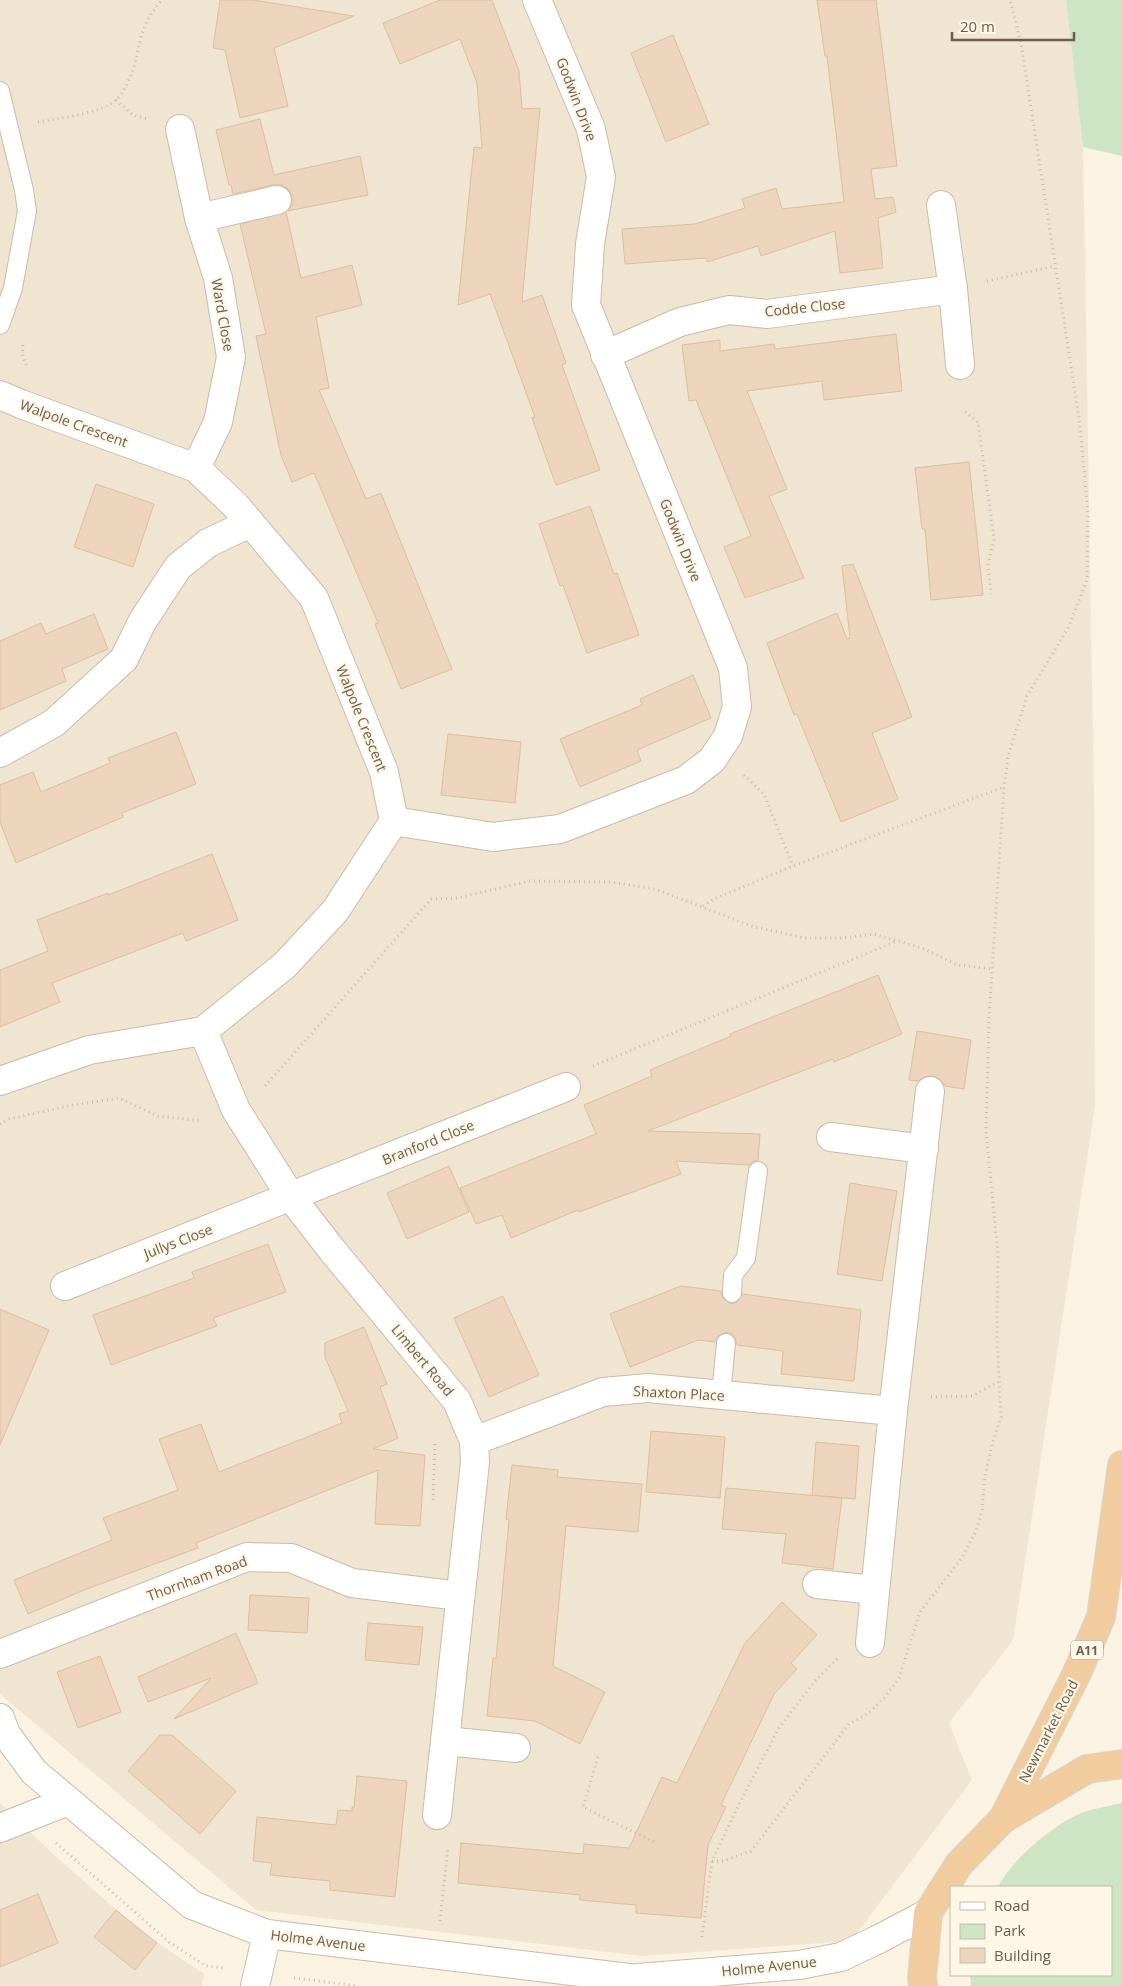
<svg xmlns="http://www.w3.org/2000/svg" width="1122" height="1986" font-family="'Open Sans',sans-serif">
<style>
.residential{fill:#f0e5d1}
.green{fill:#cde5c2}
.building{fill:#ecd5bc;stroke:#ddbd9e}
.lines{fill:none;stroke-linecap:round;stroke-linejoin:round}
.service-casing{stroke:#c9bbaa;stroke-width:20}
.minor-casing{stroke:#c9bbaa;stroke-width:30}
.trunk-casing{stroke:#d9d5d0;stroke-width:30}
.path{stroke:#d0b8a0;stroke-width:3;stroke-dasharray:1 4;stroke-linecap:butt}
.service{stroke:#fff;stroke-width:18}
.minor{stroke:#fff;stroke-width:28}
.trunk{stroke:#f0cc9f;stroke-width:28}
.labels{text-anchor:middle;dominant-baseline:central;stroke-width:4.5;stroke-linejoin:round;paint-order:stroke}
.shield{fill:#fdf7e7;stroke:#998a7a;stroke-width:1}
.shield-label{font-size:12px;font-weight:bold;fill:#6e5c4b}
.street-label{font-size:14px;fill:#6e5c4b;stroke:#fdf7e7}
</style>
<rect width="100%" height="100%" fill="#faf3e2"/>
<g class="residential">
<polygon points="0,0 1066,0 1083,147 1094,801 1095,1106 1013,1640 949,1723 972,1780 851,1941 641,1956 256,1910 0,1694"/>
<polygon points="0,1803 54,1855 143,1933 204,1974 202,1986 0,1986"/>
</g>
<g class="green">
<polygon points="1066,0 1122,0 1122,156 1083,147"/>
<path d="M1122,1803V1986H971L970,1975H1111V1887H998C1012,1859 1055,1823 1084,1812C1096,1808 1110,1806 1122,1803Z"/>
</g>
<g class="building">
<polygon points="220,0 253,0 354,16 274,48 288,106 240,118 225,50 213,48"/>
<polygon points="440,0 492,0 519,71 522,109 540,108 522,302 542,295 566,363 562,365 600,470 556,485 532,418 535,417 490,294 458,305 474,147 482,148 477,83 460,39 400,64 383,23"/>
<polygon points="817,0 876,0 897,166 871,169 875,199 893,197 896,212 878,218 883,268 840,273 835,231 761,256 758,246 707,262 706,258 625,264 622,229 695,224 745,208 742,199 776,188 782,209 844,202 827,56 825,56"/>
<polygon points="673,35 709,124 666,142 631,53"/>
<polygon points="260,119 274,175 360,156 368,195 288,211 292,205 292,197 289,190 282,185 273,185 233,194 231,185 229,185 216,130"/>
<polygon points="286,212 301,278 352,265 362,305 316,317 329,388 319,390 366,499 381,493 452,669 401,689 375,624 378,623 314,473 292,482 281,455 256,336 266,334 240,224"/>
<polygon points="896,334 902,391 824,400 822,381 747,391 787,489 769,496 804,578 745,598 724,547 751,536 696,400 689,401 682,345 720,340 720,351 774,344 775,349"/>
<polygon points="969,462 983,595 931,600 925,529 922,529 915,468"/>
<polygon points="96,484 154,504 133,567 74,547"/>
<polygon points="590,506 614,574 617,573 639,635 587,653 563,585 560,586 539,524"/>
<polygon points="853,564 912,717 872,733 898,799 841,822 797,714 794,715 767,643 837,613 847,639 850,638 842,566"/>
<polygon points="94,614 108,649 62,669 66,681 0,710 0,641 41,623 46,634"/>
<polygon points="693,675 711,718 637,750 641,761 580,787 560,739 642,705 640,699"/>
<polygon points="176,732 196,784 122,813 123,817 16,863 0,822 0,785 33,772 41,792 110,763 108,758"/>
<polygon points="448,734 521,742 515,803 441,795"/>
<polygon points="212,854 238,920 186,941 183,933 52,983 60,1002 0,1027 0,970 48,951 37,920 108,893 108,895"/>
<polygon points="878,975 902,1034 834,1062 833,1059 648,1131 760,1134 758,1161 754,1161 749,1165 676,1161 681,1174 579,1212 578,1210 511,1238 502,1215 476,1224 460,1188 596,1134 584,1105 652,1076 650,1070 731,1036 730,1034"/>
<polygon points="917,1031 971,1040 964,1089 945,1086 940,1079 932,1076 924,1077 918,1081 909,1080"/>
<polygon points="449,1166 469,1212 407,1239 387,1193"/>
<polygon points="850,1183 897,1191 882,1281 837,1274"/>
<polygon points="268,1244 286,1292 213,1318 217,1326 111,1365 93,1315 194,1278 192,1272"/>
<polygon points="681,1286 721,1291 723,1298 731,1304 737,1302 742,1294 861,1310 854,1381 781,1374 783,1351 737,1345 735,1338 732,1334 727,1332 718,1336 715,1342 698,1340 630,1367 610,1314"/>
<polygon points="503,1296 539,1375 489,1397 454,1318"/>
<polygon points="0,1309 49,1330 0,1445"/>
<polygon points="364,1327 387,1384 380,1387 398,1438 373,1449 425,1455 420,1526 375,1524 378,1470 196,1543 198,1548 84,1590 28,1614 14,1580 112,1540 103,1518 178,1490 159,1439 201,1424 219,1472 342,1423 339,1414 348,1411 325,1357 325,1343"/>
<polygon points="651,1431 725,1437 720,1498 646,1492"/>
<polygon points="816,1442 859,1446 855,1499 812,1495"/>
<polygon points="512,1465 558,1470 557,1477 642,1484 638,1532 566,1526 553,1666 605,1692 580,1744 535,1721 487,1716 493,1658 496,1659 509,1520 506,1519"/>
<polygon points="726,1488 842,1498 833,1569 782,1563 786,1534 722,1529"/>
<polygon points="250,1595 309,1598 307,1633 248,1630"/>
<polygon points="782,1602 817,1635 791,1663 797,1669 774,1694 721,1805 726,1807 708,1845 701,1918 636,1913 636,1905 580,1900 580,1895 458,1883 461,1843 583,1854 584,1844 629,1848 662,1777 677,1783 745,1643"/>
<polygon points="368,1623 423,1627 419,1665 365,1660"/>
<polygon points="236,1633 258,1683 174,1719 211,1678 148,1702 138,1677"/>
<polygon points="100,1656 121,1712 78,1728 57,1672"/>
<polygon points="160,1735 172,1735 236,1791 200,1834 128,1771"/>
<polygon points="357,1776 407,1781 395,1897 330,1890 330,1881 270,1875 272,1863 253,1861 257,1817 336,1825 338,1810 352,1811 352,1807 354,1807"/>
<polygon points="38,1894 58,1943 0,1967 0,1910"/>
<polygon points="116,1910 157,1943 135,1970 94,1937"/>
</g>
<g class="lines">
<defs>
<g id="service">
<polyline points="0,91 24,190 27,211 13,288 0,325"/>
<polyline points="732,1293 733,1275 746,1258 758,1171"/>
<polyline points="721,1395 726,1343"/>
</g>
<g id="minor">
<polyline points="180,129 199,218 218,278 231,357 218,422 196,468"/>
<polyline points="941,205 953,289 960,365"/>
<polyline points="199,218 277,200"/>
<polyline points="605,355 680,322 729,310 767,314 953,289"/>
<polyline points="0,395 21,404 196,468 236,506 314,598 384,772 394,821 335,911 285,965 203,1031 89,1050 0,1081"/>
<polyline points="0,753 54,723 124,659 142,622 178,567 208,543 250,523"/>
<polyline points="394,821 493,837 560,829 686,780 712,760 728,736 737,707 733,668 586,305 590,244 601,177 591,129 537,0"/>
<polyline points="203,1031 236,1110 291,1197 332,1250 457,1401 474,1441 475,1462 437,1815"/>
<polyline points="831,1137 924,1149"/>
<polyline points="65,1286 566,1087"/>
<polyline points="893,1411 930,1091"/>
<polyline points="474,1441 603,1392 648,1388 893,1411 870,1643"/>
<polyline points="817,1584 875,1590"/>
<polyline points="0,1654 247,1557 291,1558 352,1583 460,1596"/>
<polyline points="0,1718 6,1734 34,1772 192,1905 267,1934 629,1978 659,1986"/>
<polyline points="445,1741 516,1748"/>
<polyline points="0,1828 68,1801"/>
<polyline points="638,1978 799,1965 841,1957 879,1939 928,1913"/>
<polyline points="255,1986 267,1934"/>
</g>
<g id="trunk">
<polyline points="1003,1819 1076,1675 1101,1617 1122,1465"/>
<polyline points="923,1986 922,1978 928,1913 959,1864 1003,1819 1087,1769 1122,1764"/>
</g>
</defs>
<use href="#service" class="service-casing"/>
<use href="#minor" class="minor-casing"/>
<use href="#trunk" class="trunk-casing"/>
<g class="path">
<polyline points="116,100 133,115 148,119"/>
<path d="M38,122C59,118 100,114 116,100C125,92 134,70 136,59C141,35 145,18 162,0"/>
<polyline points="987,281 1055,266"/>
<polyline points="23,345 22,354 27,367"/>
<polyline points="965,412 978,422 994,539 988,564 991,594"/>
<polyline points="744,775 764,794 793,866"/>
<polyline points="703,906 714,899 793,866 1004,787"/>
<polyline points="593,1066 897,941"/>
<polyline points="265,1086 431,899 457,898 530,881 610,882 655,889 751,926 805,938 843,938 874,934 922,948 958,965 993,969"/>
<polyline points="0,1124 9,1119 68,1106 119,1098 158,1116 202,1121"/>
<polyline points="931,1397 972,1396 998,1382"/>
<polyline points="433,1500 435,1443"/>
<polyline points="598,1757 583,1807 656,1843"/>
<polyline points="56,1843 169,1942 206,1966 223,1968"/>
<polyline points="712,1861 723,1861 751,1851 849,1724 869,1713 884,1698 899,1678 920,1612 961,1559 976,1531 982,1511 985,1476 993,1441 1001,1417 997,1336 998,1254 986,1132 989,1019 1004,787 1008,756 1027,696 1068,628 1087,580 1088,513 1079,418 1021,43 1010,0"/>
<polyline points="440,1921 448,1847"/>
<polyline points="702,1937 712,1861 741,1800 779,1728 814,1682 839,1657"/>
<polyline points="294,1978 358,1986"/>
</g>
<use href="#service" class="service"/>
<use href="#minor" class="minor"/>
<use href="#trunk" class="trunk"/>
</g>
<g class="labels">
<rect class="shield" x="1071" y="1640.5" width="32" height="19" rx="4"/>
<g class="shield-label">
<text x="1087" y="1650">A11</text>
</g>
<g class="street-label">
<text transform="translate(577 99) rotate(69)">Godwin Drive</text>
<text transform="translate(805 307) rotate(-6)">Codde Close</text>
<text transform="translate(223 315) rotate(80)">Ward Close</text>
<text transform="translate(74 423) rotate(20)">Walpole Crescent</text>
<text transform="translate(681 540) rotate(68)">Godwin Drive</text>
<text transform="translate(362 718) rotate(68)">Walpole Crescent</text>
<text transform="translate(428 1142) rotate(-22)">Branford Close</text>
<text transform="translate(178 1241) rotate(-21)">Jullys Close</text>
<text transform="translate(423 1360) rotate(50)">Limbert Road</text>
<text transform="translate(679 1393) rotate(3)">Shaxton Place</text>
<text transform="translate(197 1578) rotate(-20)">Thornham Road</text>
<text transform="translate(1048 1731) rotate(-63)">Newmarket Road</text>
<text transform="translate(318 1940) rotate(7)">Holme Avenue</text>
<text transform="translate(769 1966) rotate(-6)">Holme Avenue</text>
</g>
</g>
<rect x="950" y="1886" width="162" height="90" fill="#fdf7e7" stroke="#c4b9a9"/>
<rect x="960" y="1902" width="25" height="8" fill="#ffffff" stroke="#c4b9a9"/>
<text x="994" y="1911" font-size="15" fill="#6e5c4b">Road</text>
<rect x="960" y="1924" width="25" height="15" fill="#cde5c2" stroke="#c4b9a9"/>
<text x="994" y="1936" font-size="15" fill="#6e5c4b">Park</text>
<rect x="960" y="1948" width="25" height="15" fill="#ecd5bc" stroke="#c4b9a9"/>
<text x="994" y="1961" font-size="15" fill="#6e5c4b">Building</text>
<path d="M952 32v8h122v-8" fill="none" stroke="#6e5c4b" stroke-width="2.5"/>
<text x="960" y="32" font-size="15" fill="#6e5c4b" stroke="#fdf7e7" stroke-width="4" paint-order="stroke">20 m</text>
</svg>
